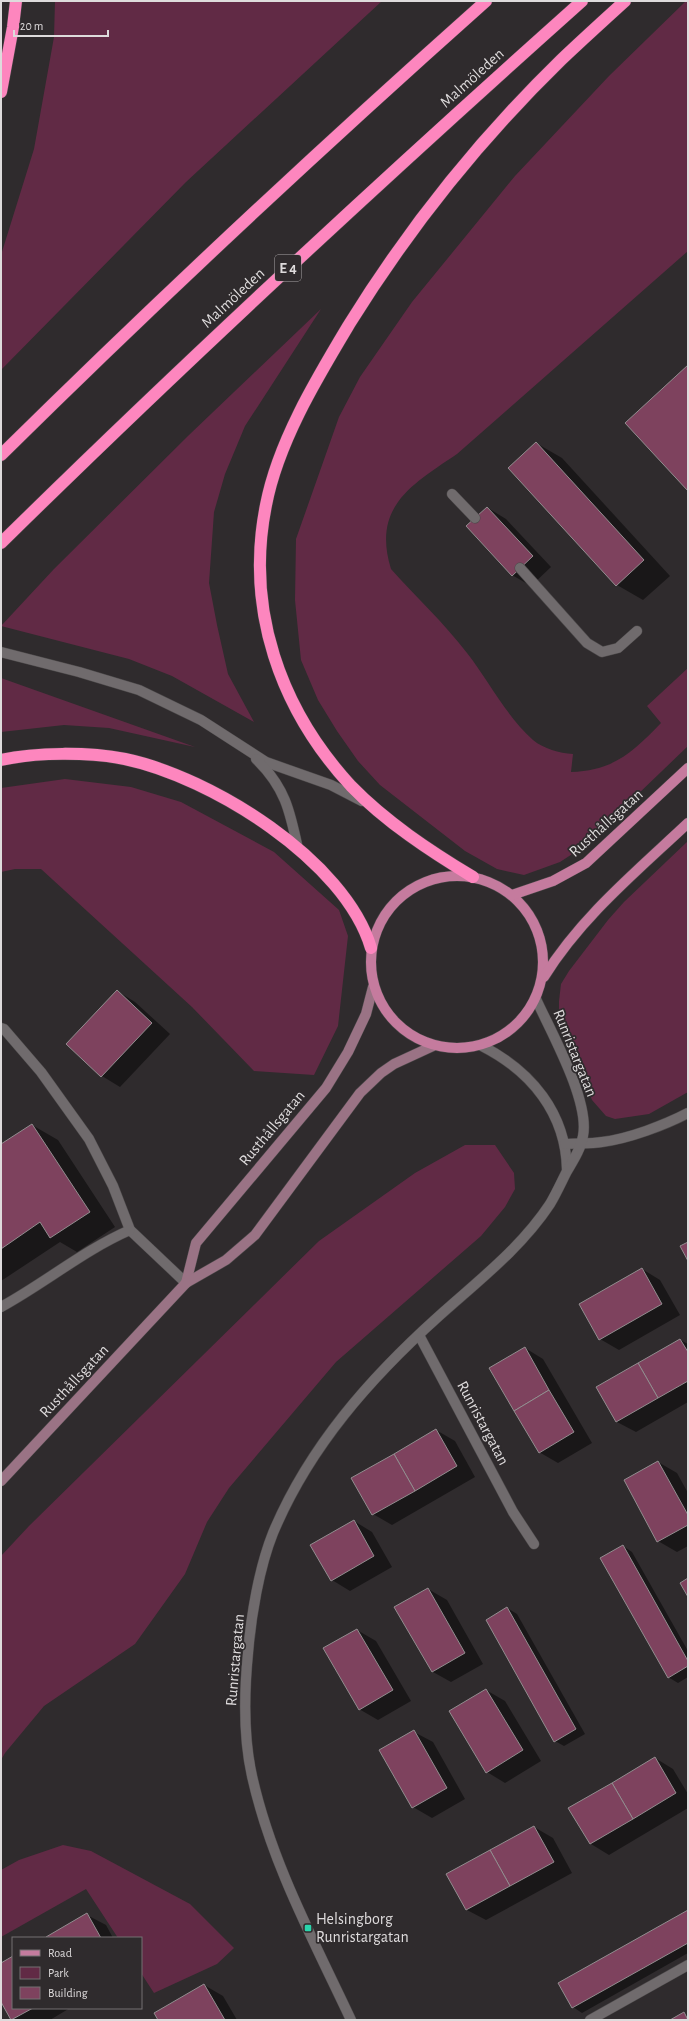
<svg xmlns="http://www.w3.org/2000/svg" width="689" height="2021" font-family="'Alegreya Sans',sans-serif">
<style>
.green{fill:#612a45}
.shadow{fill:#0007}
.building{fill:#7e425e;stroke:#928d8f}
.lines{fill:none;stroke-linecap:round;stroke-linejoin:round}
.service-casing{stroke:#4b4849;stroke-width:11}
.minor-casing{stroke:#4b4849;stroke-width:11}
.secondary-casing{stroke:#4b4849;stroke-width:11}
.primary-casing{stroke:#4b4849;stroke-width:11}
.motorway-casing{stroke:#4b4849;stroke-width:13}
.service{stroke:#706b6d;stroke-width:10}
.minor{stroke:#706b6d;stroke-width:10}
.secondary{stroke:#9a7385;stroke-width:10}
.primary{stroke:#c57b9e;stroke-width:10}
.motorway{stroke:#fd86be;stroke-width:12}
.poi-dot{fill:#2ad5ac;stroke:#2f2b2d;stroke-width:1.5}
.labels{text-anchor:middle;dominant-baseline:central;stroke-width:3.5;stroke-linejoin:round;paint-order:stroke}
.shield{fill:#2f2b2d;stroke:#aaa6a8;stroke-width:1}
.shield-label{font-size:15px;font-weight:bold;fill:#dedbdc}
.street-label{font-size:16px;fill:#dedbdc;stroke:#2f2b2d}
.poi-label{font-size:16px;fill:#dedbdc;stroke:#2f2b2d;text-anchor:start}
</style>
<rect width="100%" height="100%" fill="#2f2b2d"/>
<g class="green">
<polygon points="55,1 382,1 186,182 1,370 1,255 34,149 54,37"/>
<path d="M686,1H688V251L457,454C411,485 372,507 391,569C416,597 444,623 467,653C489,681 506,716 533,740C544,749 559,753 573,754L571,772C613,771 633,752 661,723L647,706L688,668V746L583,847L560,862L524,875L497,869L465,851L380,785L358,761L337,731L318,700L301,660L295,600L296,539L339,417L360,377L412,302L515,176L609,76Z"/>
<polygon points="321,309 245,426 225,474 214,512 209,583 217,625 228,674 254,722 172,676 129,659 1,626 54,569 189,435"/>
<polygon points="1,678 195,747 109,728 64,725 1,732"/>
<polygon points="65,779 131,787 181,802 274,852 339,910 348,936 338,1026 314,1075 254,1071 192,1007 41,869 15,869 1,872 1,788"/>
<polygon points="688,841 688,1092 649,1114 615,1119 606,1116 592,1100 559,1016 559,1001 561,984 569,971 608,920 624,902"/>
<polygon points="465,1145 495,1145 514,1173 515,1189 505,1207 481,1236 336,1362 229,1488 207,1522 185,1574 135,1644 44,1706 5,1753 1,1760 1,1556 29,1526 319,1241 415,1173"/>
<polygon points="63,1845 91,1851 190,1904 234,1948 217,1964 154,1993 141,1973 141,1938 118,1938 86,1889 1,1937 1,1870 19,1860"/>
</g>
<g class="shadow">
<polygon points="536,443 562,458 670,576 643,600 617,585"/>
<polygon points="488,508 506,519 551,567 531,586 512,575"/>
<polygon points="117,991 135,1002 170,1034 120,1087 102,1076"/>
<polygon points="32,1125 58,1140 115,1227 77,1252 60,1242 1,1281 1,1145"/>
<polygon points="642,1269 660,1280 680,1315 619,1350 600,1339"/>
<polygon points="680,1340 688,1344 688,1402 636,1432 617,1422 598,1388"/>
<polygon points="525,1348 543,1359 592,1443 558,1463 539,1452"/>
<polygon points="436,1430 455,1441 475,1477 392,1525 373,1514"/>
<polygon points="658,1462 677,1473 688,1493 688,1546 677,1552 658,1541"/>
<polygon points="354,1521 372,1532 392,1567 350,1591 332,1580"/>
<polygon points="623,1546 632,1552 688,1651 688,1677 678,1683 668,1677"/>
<polygon points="428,1589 447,1600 483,1664 451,1682 433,1672"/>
<polygon points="507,1608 517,1614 585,1734 564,1746 555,1741"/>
<polygon points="357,1630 376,1641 411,1701 378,1720 359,1709"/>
<polygon points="486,1690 505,1701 541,1761 505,1783 487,1772"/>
<polygon points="414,1732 433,1742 465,1799 432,1818 413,1807"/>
<polygon points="655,1758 673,1769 688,1794 688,1808 609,1855 591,1844 570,1808"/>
<polygon points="534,1827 553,1838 572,1873 486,1920 467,1910 448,1874"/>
<polygon points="688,1911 688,1953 582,2013 573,2007"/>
<polygon points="87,1915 106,1925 113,1938 48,1938"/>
<polygon points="13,1957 13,2008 70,2008 50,2020 12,2020 1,2000 1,1964"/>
<polygon points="204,1985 223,1996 237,2020 159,2020"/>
</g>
<g class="building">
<polygon points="688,365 688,491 625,423"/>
<polygon points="536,442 644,560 616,586 508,468"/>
<polygon points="487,507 533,556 512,576 466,526"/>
<polygon points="117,990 152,1023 101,1077 66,1044"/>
<polygon points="32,1124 90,1212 50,1238 40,1222 1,1249 1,1144"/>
<polygon points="688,1242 688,1261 680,1246"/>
<polygon points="642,1268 662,1304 599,1340 579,1304"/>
<polygon points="680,1339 688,1352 688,1381 658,1398 638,1363"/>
<polygon points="525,1347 549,1390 514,1411 489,1368"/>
<polygon points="638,1363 658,1398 616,1422 596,1387"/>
<polygon points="549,1390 574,1432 539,1453 514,1411"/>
<polygon points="436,1429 457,1466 415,1491 394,1454"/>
<polygon points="394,1454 415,1491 372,1515 351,1478"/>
<polygon points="658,1461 688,1515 688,1525 657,1542 624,1480"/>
<polygon points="354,1520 374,1556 331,1581 310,1545"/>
<polygon points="623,1545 688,1661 688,1666 668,1678 600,1558"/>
<polygon points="688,1578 688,1597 680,1583"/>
<polygon points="428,1588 465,1653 432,1672 394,1607"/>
<polygon points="507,1607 576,1729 554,1742 486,1620"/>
<polygon points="357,1629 393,1690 359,1710 323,1648"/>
<polygon points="486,1689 523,1750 486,1773 449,1711"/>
<polygon points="414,1730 447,1788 412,1808 379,1750"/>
<polygon points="655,1757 676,1793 633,1819 612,1783"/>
<polygon points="612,1783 633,1819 590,1844 568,1808"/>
<polygon points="534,1826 554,1862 510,1886 490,1850"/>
<polygon points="490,1850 510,1886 466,1910 446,1874"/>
<polygon points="688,1910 688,1943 572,2008 558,1983"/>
<polygon points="87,1913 101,1938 47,1938 46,1937"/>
<polygon points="13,1956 13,2008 33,2008 11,2020 1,2002 1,1963"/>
<polygon points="204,1984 225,2020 158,2020 154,2013"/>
<polygon points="684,2012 688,2020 670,2020"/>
</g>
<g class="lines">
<defs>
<g id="service">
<polyline points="452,494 475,518"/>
<polyline points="520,568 587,643 602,652 618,648 637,631"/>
<polyline points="1,652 79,672 139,690 201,720 266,762 331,785 362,801"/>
<path d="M256,759C285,787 290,811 298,849"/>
<polyline points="1,1028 4,1029 41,1072 89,1139 113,1186 130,1230 186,1283"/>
<path d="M1,1307C45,1283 84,1250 130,1230"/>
</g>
<g id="minor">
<path d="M482,1046C531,1071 566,1113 567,1170"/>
<path d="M565,1144C577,1143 590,1144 602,1142C628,1139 665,1125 688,1113"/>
<polyline points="419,1335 513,1512 534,1544"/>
<path d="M351,2020C314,1941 271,1862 252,1776C243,1736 244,1694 248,1653C251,1616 259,1568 273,1533C309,1447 370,1378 439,1316C478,1281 521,1248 550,1204C556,1194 561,1183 566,1173C573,1161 581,1149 583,1136C590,1101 551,1032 536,999"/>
<polyline points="590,2020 688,1965"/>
</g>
<g id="secondary">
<polyline points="186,1283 196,1243 326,1088 348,1052 366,1014 373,987"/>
<polyline points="1,1481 186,1283 226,1260 255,1235 360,1093 381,1073 394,1064 433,1046"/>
</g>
<g id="primary">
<circle cx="457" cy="962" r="86"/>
<polyline points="512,895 553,881 586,863 688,768"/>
<path d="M544,977C581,917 637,871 688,823"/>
</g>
<g id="motorway">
<polyline points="1,92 13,27 16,1"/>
<path d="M1,455C159,299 321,148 486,1"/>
<path d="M1,543C190,357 384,178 582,1"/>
<path d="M1,760C36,752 89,752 125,759C211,777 345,860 371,948"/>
<path d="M473,877C430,851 386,822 351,786C280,709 245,609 266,505C278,442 317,378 350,323C409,228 481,138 561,60C582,40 603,21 625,1"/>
</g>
</defs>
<use href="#service" class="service-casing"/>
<use href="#minor" class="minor-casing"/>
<use href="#secondary" class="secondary-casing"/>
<use href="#primary" class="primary-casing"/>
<use href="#motorway" class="motorway-casing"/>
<use href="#service" class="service"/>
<use href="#minor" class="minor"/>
<use href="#secondary" class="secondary"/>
<use href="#primary" class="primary"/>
<use href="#motorway" class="motorway"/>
</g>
<rect class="poi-dot" x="304" y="1924" width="8" height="8" rx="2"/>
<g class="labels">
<rect class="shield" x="275" y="255" width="26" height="26" rx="3"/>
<g class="shield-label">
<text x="288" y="268">E 4</text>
</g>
<g class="street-label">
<text transform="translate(472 78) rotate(-42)">Malmöleden</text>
<text transform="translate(233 298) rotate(-43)">Malmöleden</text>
<text transform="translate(606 823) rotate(-42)">Rusthållsgatan</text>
<text transform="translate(575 1053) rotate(68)">Runristargatan</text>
<text transform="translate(272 1128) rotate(-50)">Rusthållsgatan</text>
<text transform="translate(74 1381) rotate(-47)">Rusthållsgatan</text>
<text transform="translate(483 1423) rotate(62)">Runristargatan</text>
<text transform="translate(235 1660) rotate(-85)">Runristargatan</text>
</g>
<g class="poi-label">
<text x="316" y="1919">Helsingborg<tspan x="316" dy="18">Runristargatan</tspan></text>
</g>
</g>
<rect width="689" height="2021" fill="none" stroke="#dedbdc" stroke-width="4"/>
<rect x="12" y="1937" width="130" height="72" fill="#2f2b2d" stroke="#757173"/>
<rect x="20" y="1950" width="20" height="6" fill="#c57b9e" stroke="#757173"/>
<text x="48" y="1957" font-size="12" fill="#dedbdc">Road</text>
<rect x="20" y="1967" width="20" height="12" fill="#612a45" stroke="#757173"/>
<text x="48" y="1977" font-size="12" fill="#dedbdc">Park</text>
<rect x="20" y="1987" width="20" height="12" fill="#7e425e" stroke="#757173"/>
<text x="48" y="1997" font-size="12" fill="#dedbdc">Building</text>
<path d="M14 30v6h94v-6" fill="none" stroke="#dedbdc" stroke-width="2"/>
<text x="20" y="30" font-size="12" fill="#dedbdc" stroke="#2f2b2d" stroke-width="3" paint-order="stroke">20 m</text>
</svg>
